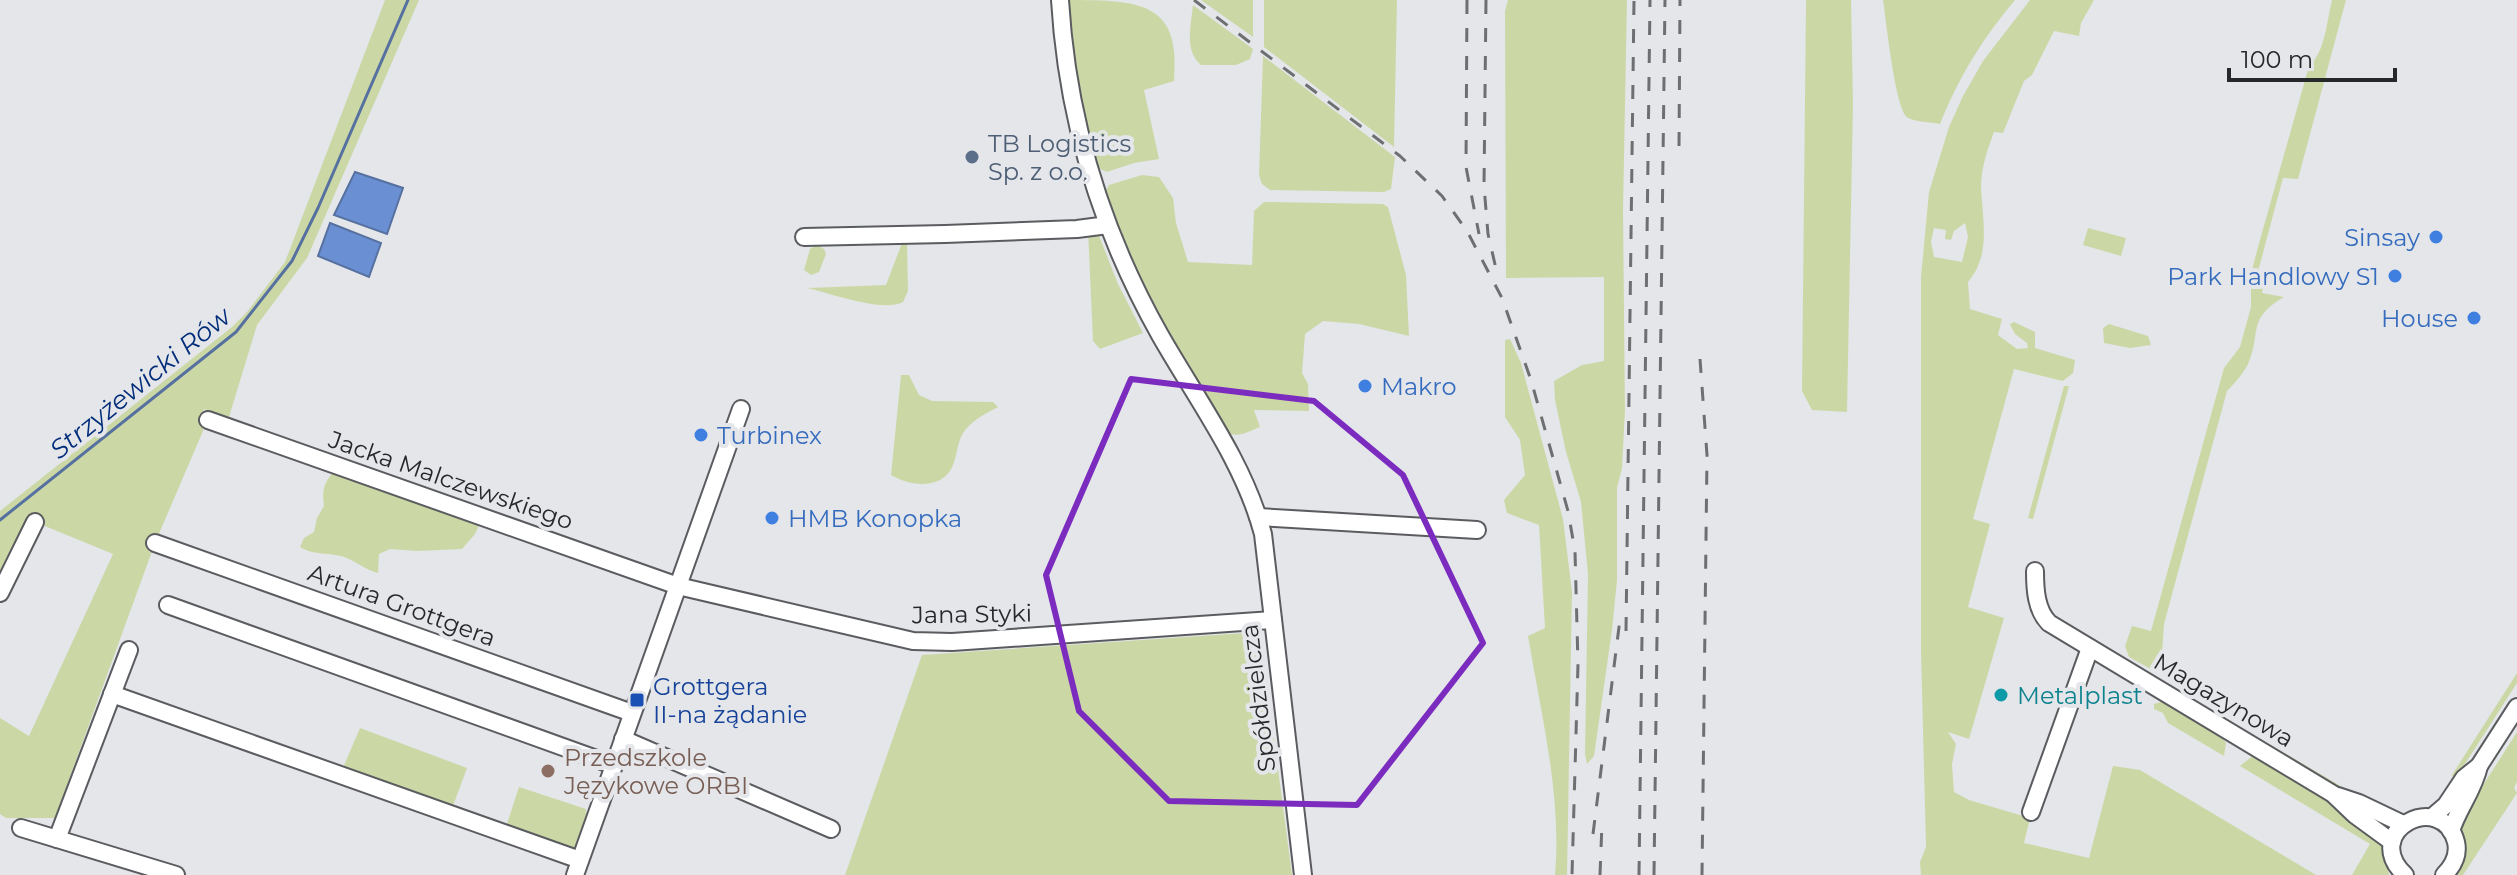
<svg xmlns="http://www.w3.org/2000/svg" width="2517" height="875" font-family="Montserrat,sans-serif">
<style>
.green{fill:#cbd8a6;fill-rule:evenodd}
.water{fill:#6a90d3;stroke:#5671a0;stroke-width:2}
.lines{fill:none;stroke-linecap:round;stroke-linejoin:round}
.stream{stroke:#5671a0;stroke-width:3}
.minor-casing{stroke:#5b5c60;stroke-width:20}
.minor{stroke:#fff;stroke-width:16}
.rail{stroke:#6d6f71;stroke-width:3;stroke-dasharray:14 14;stroke-linecap:butt}
.marked{fill:none;stroke:#7b2cbf;stroke-width:6;stroke-linejoin:round}
.service-dot{fill:#5c6f8a;stroke:#e4e6ea;stroke-width:3}
.shop-dot{fill:#3f7fe0;stroke:#e4e6ea;stroke-width:3}
.culture-dot{fill:#0f9aa8;stroke:#e4e6ea;stroke-width:3}
.transit-dot{fill:#1a4fb4;stroke:#e4e6ea;stroke-width:3}
.education-dot{fill:#8d6e63;stroke:#e4e6ea;stroke-width:3}
.labels{text-anchor:middle;dominant-baseline:central;stroke-width:8;stroke-linejoin:round;paint-order:stroke}
.service-label{font-size:24px;fill:#4e5e75;stroke:#e4e6ea;text-anchor:start}
.shop-label{font-size:24px;fill:#366cbe;stroke:#e4e6ea;text-anchor:end}
.street-label{font-size:24px;fill:#272829;stroke:#e4e6ea}
.transit-label{font-size:24px;fill:#164399;stroke:#e4e6ea;text-anchor:start}
.culture-label{font-size:24px;fill:#0d838f;stroke:#e4e6ea;text-anchor:start}
.education-label{font-size:24px;fill:#785e54;stroke:#e4e6ea;text-anchor:start}
.water-label{font-size:26px;font-style:italic;fill:#022d7a;stroke:#e4e6ea}
</style>
<rect width="100%" height="100%" fill="#e4e6ea"/>
<g class="green">
<polygon points="385,0 419,0 307,258 257,325 229,417 204,409 199,422 206,424 155,543 55,818 6,818 0,814 0,718 29,736 113,554 35,522 0,593 0,511 232,327 247,312 285,262"/>
<path d="M1060,0C1140,0 1181,0 1174,81L1144,90L1159,159L1134,163L1107,172L1096,167Z"/>
<polygon points="1201,0 1253,0 1253,37"/>
<polygon points="1264,0 1397,0 1394,147 1264,47"/>
<polygon points="1508,0 1627,0 1623,211 1625,410 1622,468 1617,488 1617,580 1612,630 1594,756 1587,764 1585,754 1588,574 1581,502 1566,452 1555,400 1554,381 1582,365 1604,361 1604,277 1506,278 1505,11"/>
<polygon points="1806,0 1851,0 1853,104 1847,412 1812,410 1802,391"/>
<path d="M1883,0H2015C1981,41 1960,75 1940,124C1930,122 1916,122 1908,118C1895,111 1886,18 1883,0Z"/>
<path d="M2030,0H2094L2081,23L2079,36L2054,31L2032,75L2024,81L2003,133L1994,132C1988,148 1981,168 1981,186C1982,219 1992,254 1968,282L1970,309L2002,319L1998,335L2017,349L2028,348L2027,343L2015,334L2010,324L2014,322L2035,332V348L2075,360L2073,373L2063,381L2014,369L1973,519L1990,524L1968,607L2004,618L1969,739L1948,732L1956,744L1952,764L1954,792L1969,800L2030,818L2024,843L2089,858L2113,766L2140,770L2316,875H1921L1920,862L1926,847L1921,651V277L1929,192L1949,127L1963,96L1983,61ZM1965,223L1968,237L1962,262L1934,257L1931,242L1934,228L1946,230L1945,239L1951,240L1954,231Z"/>
<path d="M2332,0H2346L2298,179L2283,178L2256,279L2264,282L2262,293L2284,297C2246,319 2262,333 2248,364C2243,374 2235,383 2227,391L2164,624L2161,669L2156,672L2129,657L2125,646L2132,626L2151,631L2224,368L2240,347L2251,307V274L2258,247L2309,66C2325,53 2327,20 2332,0Z"/>
<path d="M1193,5L1253,49L1250,59L1236,65H1201C1184,50 1191,26 1193,5Z"/>
<polygon points="1263,56 1395,157 1391,189 1384,192 1270,190 1262,184 1259,175"/>
<path d="M1142,175L1159,177L1173,198L1176,223L1188,262L1252,265L1254,211L1264,202L1383,204L1388,207L1406,275L1409,336L1359,324L1323,321L1305,334L1302,373L1308,384L1309,411L1254,410L1260,427C1247,432 1236,440 1223,430L1130,261L1104,194L1109,185Z"/>
<polygon points="1096,228 1118,284 1143,333 1100,349 1093,341 1088,229"/>
<polygon points="2088,228 2126,238 2121,256 2083,245"/>
<path d="M902,243H907L908,291L903,302C883,313 830,293 807,288L886,285Z"/>
<polygon points="817,245 824,249 826,254 819,272 811,275 804,270 810,249"/>
<polygon points="2109,324 2148,336 2151,345 2130,348 2104,343 2103,328"/>
<path d="M1510,339L1521,363L1563,519L1572,592L1567,875H1555C1562,795 1541,715 1528,636L1545,628L1539,525L1507,513L1504,500L1525,475L1520,440L1505,417V340Z"/>
<path d="M901,375H909L919,395L932,401L993,402L998,407C987,413 974,419 966,429C956,440 958,459 950,471C937,490 907,485 891,475Z"/>
<polygon points="2064,386 2069,386 2033,519 2028,518"/>
<path d="M339,466L483,517L475,534L462,549L417,551L390,549L379,554L378,573C366,570 360,564 349,559C333,551 316,557 300,547L304,538L314,532L317,518L324,506C321,487 326,479 339,466Z"/>
<polygon points="1260,632 1292,875 845,875 922,655"/>
<polygon points="2517,673 2517,683 2454,781 2452,775"/>
<polygon points="2164,701 2218,733 2226,743 2224,756 2168,723 2163,713 2154,709 2154,704"/>
<polygon points="360,728 467,768 450,814 340,775"/>
<polygon points="2517,732 2517,782 2514,788 2517,793 2463,875 2453,875 2464,849 2459,823"/>
<polygon points="2271,745 2361,798 2271,756 2378,835 2387,861 2389,875 2352,875 2370,844 2240,766 2260,750"/>
<polygon points="519,787 586,809 588,836 580,860 504,833"/>
</g>
<g class="water">
<polygon points="355,172 403,188 387,234 334,215"/>
<polygon points="330,223 381,243 369,277 318,256"/>
</g>
<g class="lines">
<polyline class="stream" points="0,520 236,332 292,261 318,208 408,0"/>
<defs>
<g id="minor">
<path d="M1060,0C1067,118 1102,232 1160,335C1197,400 1244,462 1263,534L1303,875"/>
<polyline points="804,237 945,234 1077,229 1108,225"/>
<polyline points="208,420 678,586 913,641 952,642 1273,620"/>
<polyline points="1258,517 1477,530"/>
<polyline points="155,543 632,713"/>
<path d="M2035,571C2035,589 2036,610 2049,623L2333,794L2355,815L2392,842"/>
<polyline points="0,593 35,522"/>
<polyline points="168,605 613,765"/>
<polyline points="112,694 580,860"/>
<polyline points="623,739 831,829"/>
<polyline points="2338,796 2359,803 2403,824"/>
<polyline points="2031,812 2090,648"/>
<polyline points="2432,817 2446,805 2464,778 2479,766 2517,707"/>
<polyline points="21,828 176,875"/>
<path d="M2451,831C2458,808 2474,790 2479,766"/>
<polyline points="57,839 129,650"/>
<polyline points="575,875 741,409"/>
<path d="M2405,875C2359,831 2442,789 2456,842C2459,855 2453,866 2444,875"/>
</g>
</defs>
<use href="#minor" class="minor-casing"/>
<use href="#minor" class="minor"/>
<g class="rail">
<polyline points="1194,0 1400,156 1442,196 1467,231 1502,298 1531,380 1568,511 1575,551 1578,664 1572,875"/>
<polyline points="1467,0 1466,167 1479,234"/>
<polyline points="1486,0 1484,186 1488,234 1497,273"/>
<polyline points="1679,146 1680,0"/>
<polyline points="1700,359 1707,455 1702,875"/>
<polyline points="1626,631 1634,0"/>
<polyline points="1593,834 1620,619"/>
<polyline points="1600,875 1602,823"/>
<polyline points="1639,875 1650,0"/>
<polyline points="1654,875 1665,0"/>
</g>
</g>
<path class="marked" d="M1131,379L1314,401L1403,475L1483,643L1357,805L1169,801L1079,711L1046,575Z"/>
<circle class="service-dot" cx="972" cy="157" r="8"/>
<g class="shop-dot">
<circle cx="2436" cy="237" r="8"/>
<circle cx="2395" cy="276" r="8"/>
<circle cx="2474" cy="318" r="8"/>
<circle cx="1365" cy="386" r="8"/>
<circle cx="701" cy="435" r="8"/>
<circle cx="772" cy="518" r="8"/>
</g>
<circle class="culture-dot" cx="2001" cy="695" r="8"/>
<rect class="transit-dot" x="629" y="692" width="16" height="16" rx="4"/>
<circle class="education-dot" cx="548" cy="771" r="8"/>
<g class="labels">
<g class="service-label">
<text x="988" y="143">TB Logistics<tspan x="988" dy="28">Sp. z o.o.</tspan></text>
</g>
<g class="shop-label">
<text x="2420" y="237">Sinsay</text>
<text x="2379" y="276">Park Handlowy S1</text>
<text x="2458" y="318">House</text>
<text x="1381" y="386" text-anchor="start">Makro</text>
<text x="717" y="435" text-anchor="start">Turbinex</text>
<text x="788" y="518" text-anchor="start">HMB Konopka</text>
</g>
<g class="street-label">
<text transform="translate(451 480) rotate(19)">Jacka Malczewskiego</text>
<text transform="translate(402 605) rotate(20)">Artura Grottgera</text>
<text transform="translate(972 614) rotate(-1)">Jana Styki</text>
<text transform="translate(1258 698) rotate(-97)">Spółdzielcza</text>
<text transform="translate(2224 700) rotate(31)">Magazynowa</text>
</g>
<g class="transit-label">
<text x="653" y="686">Grottgera<tspan x="653" dy="28">II-na żądanie</tspan></text>
</g>
<g class="culture-label">
<text x="2017" y="695">Metalplast</text>
</g>
<g class="education-label">
<text x="564" y="757">Przedszkole<tspan x="564" dy="28">Językowe ORBI</tspan></text>
</g>
<g class="water-label">
<text transform="translate(140 383) rotate(-39)">Strzyżewicki Rów</text>
</g>
</g>
<path d="M2229 68v12h166v-12" fill="none" stroke="#272829" stroke-width="4"/>
<text x="2241" y="68" font-size="24" fill="#272829" stroke="#e4e6ea" stroke-width="6" paint-order="stroke">100 m</text>
</svg>
